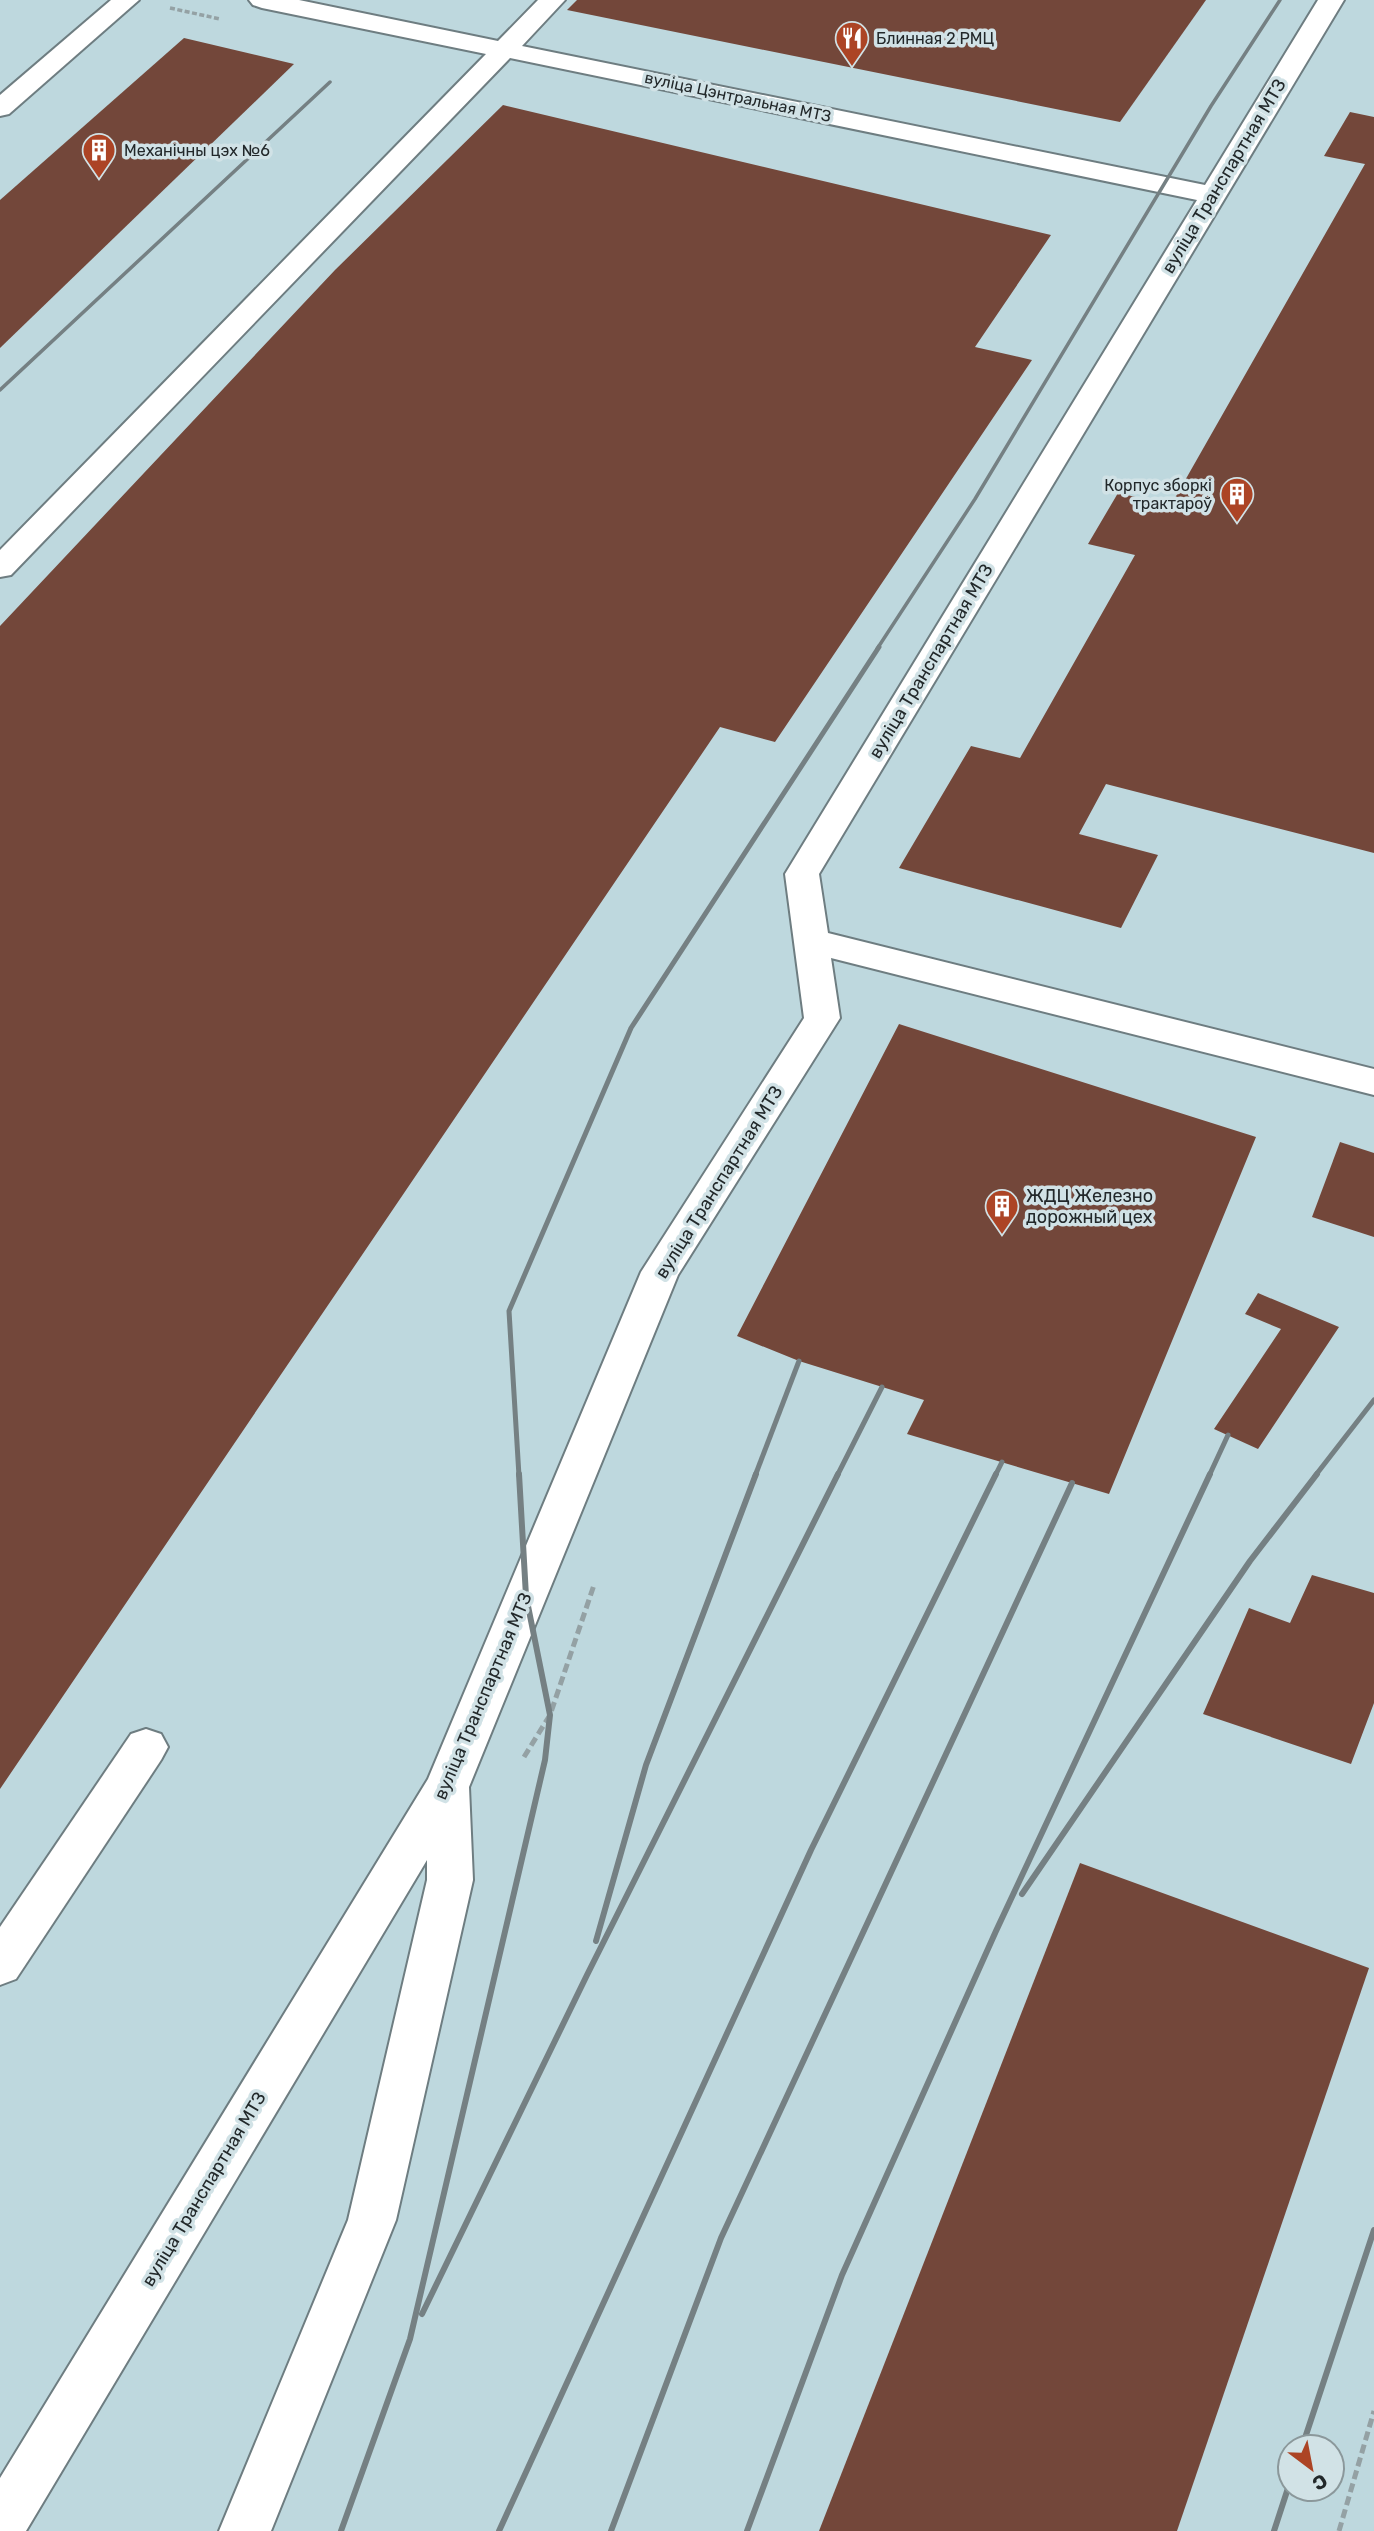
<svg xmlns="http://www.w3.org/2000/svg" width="1374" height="2531" font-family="Rubik,sans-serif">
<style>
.built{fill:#bed8de;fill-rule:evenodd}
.building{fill:#73473a}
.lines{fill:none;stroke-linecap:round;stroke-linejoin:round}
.minor-casing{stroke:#6e7d81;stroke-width:4}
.path-far1{stroke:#94a1a4;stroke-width:3.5;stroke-dasharray:5 2.5;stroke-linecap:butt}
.path{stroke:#94a1a4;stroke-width:5;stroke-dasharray:9 4.5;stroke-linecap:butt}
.minor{fill:#fff;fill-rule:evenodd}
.rail-far2{stroke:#758083;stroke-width:3.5}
.rail-far1{stroke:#758083;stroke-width:5}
.rail{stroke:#758083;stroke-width:6}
.labels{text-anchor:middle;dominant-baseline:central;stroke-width:7;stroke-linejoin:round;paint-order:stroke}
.far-poi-label{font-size:16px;fill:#22282a;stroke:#d1e2e6;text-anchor:start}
.far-street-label{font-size:16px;fill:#22282a;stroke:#d1e2e6}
.street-label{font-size:18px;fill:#22282a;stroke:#d1e2e6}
.poi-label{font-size:18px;fill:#22282a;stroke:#d1e2e6;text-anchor:start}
</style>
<rect width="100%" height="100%" fill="#d1e2e6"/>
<path class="built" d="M0,0H1374V2531H0ZM1290,2447H1332V2489H1290Z"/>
<g class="building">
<polygon points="577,0 1206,0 1120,122 567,10"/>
<polygon points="184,38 294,64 0,348 0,200"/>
<polygon points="503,105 1051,235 975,347 1032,360 775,742 720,727 0,1789 0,626 335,270"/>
<polygon points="1350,112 1374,117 1374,853 1106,784 1079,834 1158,855 1121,928 899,868 971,746 1020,758 1135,555 1088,544 1118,493 1171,505 1365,164 1324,156"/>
<polygon points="899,1024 1256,1137 1109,1494 907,1434 924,1400 799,1361 737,1336"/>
<polygon points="1340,1142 1374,1153 1374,1237 1312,1217"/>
<polygon points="1258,1293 1339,1327 1258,1449 1214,1429 1281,1329 1245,1314"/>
<polygon points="1312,1575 1374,1593 1374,1703 1351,1764 1203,1714 1249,1608 1290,1623"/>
<polygon points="1080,1863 1369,1968 1177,2531 819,2531"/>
</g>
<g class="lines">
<defs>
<g id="minor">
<polygon points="111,0 139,0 9,114 0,116 0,95"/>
<polygon points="249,0 299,0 498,41 538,0 565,0 522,46 1205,185 1318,0 1344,0 819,874 828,933 1374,1069 1374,1095 831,958 840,1018 678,1275 469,1787 473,1880 396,2220 271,2531 219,2531 348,2220 427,1880 427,1860 26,2531 0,2531 0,2478 428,1779 641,1272 804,1018 785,874 1197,200 510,58 11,575 0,577 0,550 486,54 262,8 253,5"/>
<polygon points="146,1729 161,1734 168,1747 161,1760 16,1979 0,1985 0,1927 131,1734"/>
</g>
</defs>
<use href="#minor" class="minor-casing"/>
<polyline class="path-far1" points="170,8 220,19"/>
<g class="path">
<polyline points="524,1757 550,1715 594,1585"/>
<polyline points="1339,2531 1374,2411"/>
</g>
<use href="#minor" class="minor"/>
<g class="rail-far2">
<polyline points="0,390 330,82"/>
<polyline points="877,649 975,499 1211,106 1280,0"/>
</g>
<g class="rail-far1">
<polyline points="519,1476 509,1311 631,1028 879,647"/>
<polyline points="755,1476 799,1361"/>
<polyline points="837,1476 882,1387"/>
<polyline points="995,1476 1002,1462"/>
<polyline points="1209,1476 1228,1435"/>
<polyline points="1315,1476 1374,1400"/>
</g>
<g class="rail">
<polyline points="1022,1894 1250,1561 1317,1474"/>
<polyline points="596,1941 646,1765 756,1474"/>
<polyline points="422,2314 587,1975 838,1474"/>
<polyline points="1302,2447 1374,2230"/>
<polyline points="341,2531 410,2339 545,1760 550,1715 526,1596 519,1474"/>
<polyline points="499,2531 811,1850 996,1474"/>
<polyline points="611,2531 721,2238 1072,1483"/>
<polyline points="747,2531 842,2275 996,1931 1210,1474"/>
<polyline points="1274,2531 1290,2482"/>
</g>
</g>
<defs>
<symbol id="restaurant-pin" viewBox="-11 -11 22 30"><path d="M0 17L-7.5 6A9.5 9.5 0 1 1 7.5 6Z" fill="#ac4425" stroke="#d1e2e6"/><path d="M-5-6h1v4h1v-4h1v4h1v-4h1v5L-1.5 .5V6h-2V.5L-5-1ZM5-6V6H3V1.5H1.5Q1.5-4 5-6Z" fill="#fff"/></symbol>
<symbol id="building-pin" viewBox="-11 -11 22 30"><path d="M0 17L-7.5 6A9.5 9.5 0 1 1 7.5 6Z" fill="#ac4425" stroke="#d1e2e6"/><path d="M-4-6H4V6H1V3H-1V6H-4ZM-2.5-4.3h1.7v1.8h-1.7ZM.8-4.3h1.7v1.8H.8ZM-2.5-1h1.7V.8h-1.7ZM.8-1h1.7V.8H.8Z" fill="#fff"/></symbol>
</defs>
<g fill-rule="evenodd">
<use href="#restaurant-pin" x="833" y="19" width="38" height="52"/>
<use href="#building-pin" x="80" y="131" width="38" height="52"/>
<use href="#building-pin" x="1218" y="475" width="38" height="52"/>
<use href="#building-pin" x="983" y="1187" width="38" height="52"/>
</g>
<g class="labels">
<g class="far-poi-label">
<text x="876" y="38">Блинная 2 РМЦ</text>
<text x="124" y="150">Механічны цэх №6</text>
<text x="1212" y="485" text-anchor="end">Корпус зборкі<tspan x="1212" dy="18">трактароў</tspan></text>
</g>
<g class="far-street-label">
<text transform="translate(738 97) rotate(12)">вуліца Цэнтральная МТЗ</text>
</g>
<g class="street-label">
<text transform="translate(1224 176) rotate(-59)">вуліца Транспартная МТЗ</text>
<text transform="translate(931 661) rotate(-59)">вуліца Транспартная МТЗ</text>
<text transform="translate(719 1182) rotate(-58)">вуліца Транспартная МТЗ</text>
<text transform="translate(483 1696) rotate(-67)">вуліца Транспартная МТЗ</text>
<text transform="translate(204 2189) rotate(-59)">вуліца Транспартная МТЗ</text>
</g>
<g class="poi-label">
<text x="1026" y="1196">ЖДЦ Железно<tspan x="1026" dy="21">дорожный цех</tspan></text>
</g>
</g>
<g transform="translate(1311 2468) rotate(148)"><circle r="33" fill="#d1e2e6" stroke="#8b989b" stroke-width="2"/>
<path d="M0-5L12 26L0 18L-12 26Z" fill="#ac4425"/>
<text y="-10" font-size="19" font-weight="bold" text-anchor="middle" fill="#22282a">С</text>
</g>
</svg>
